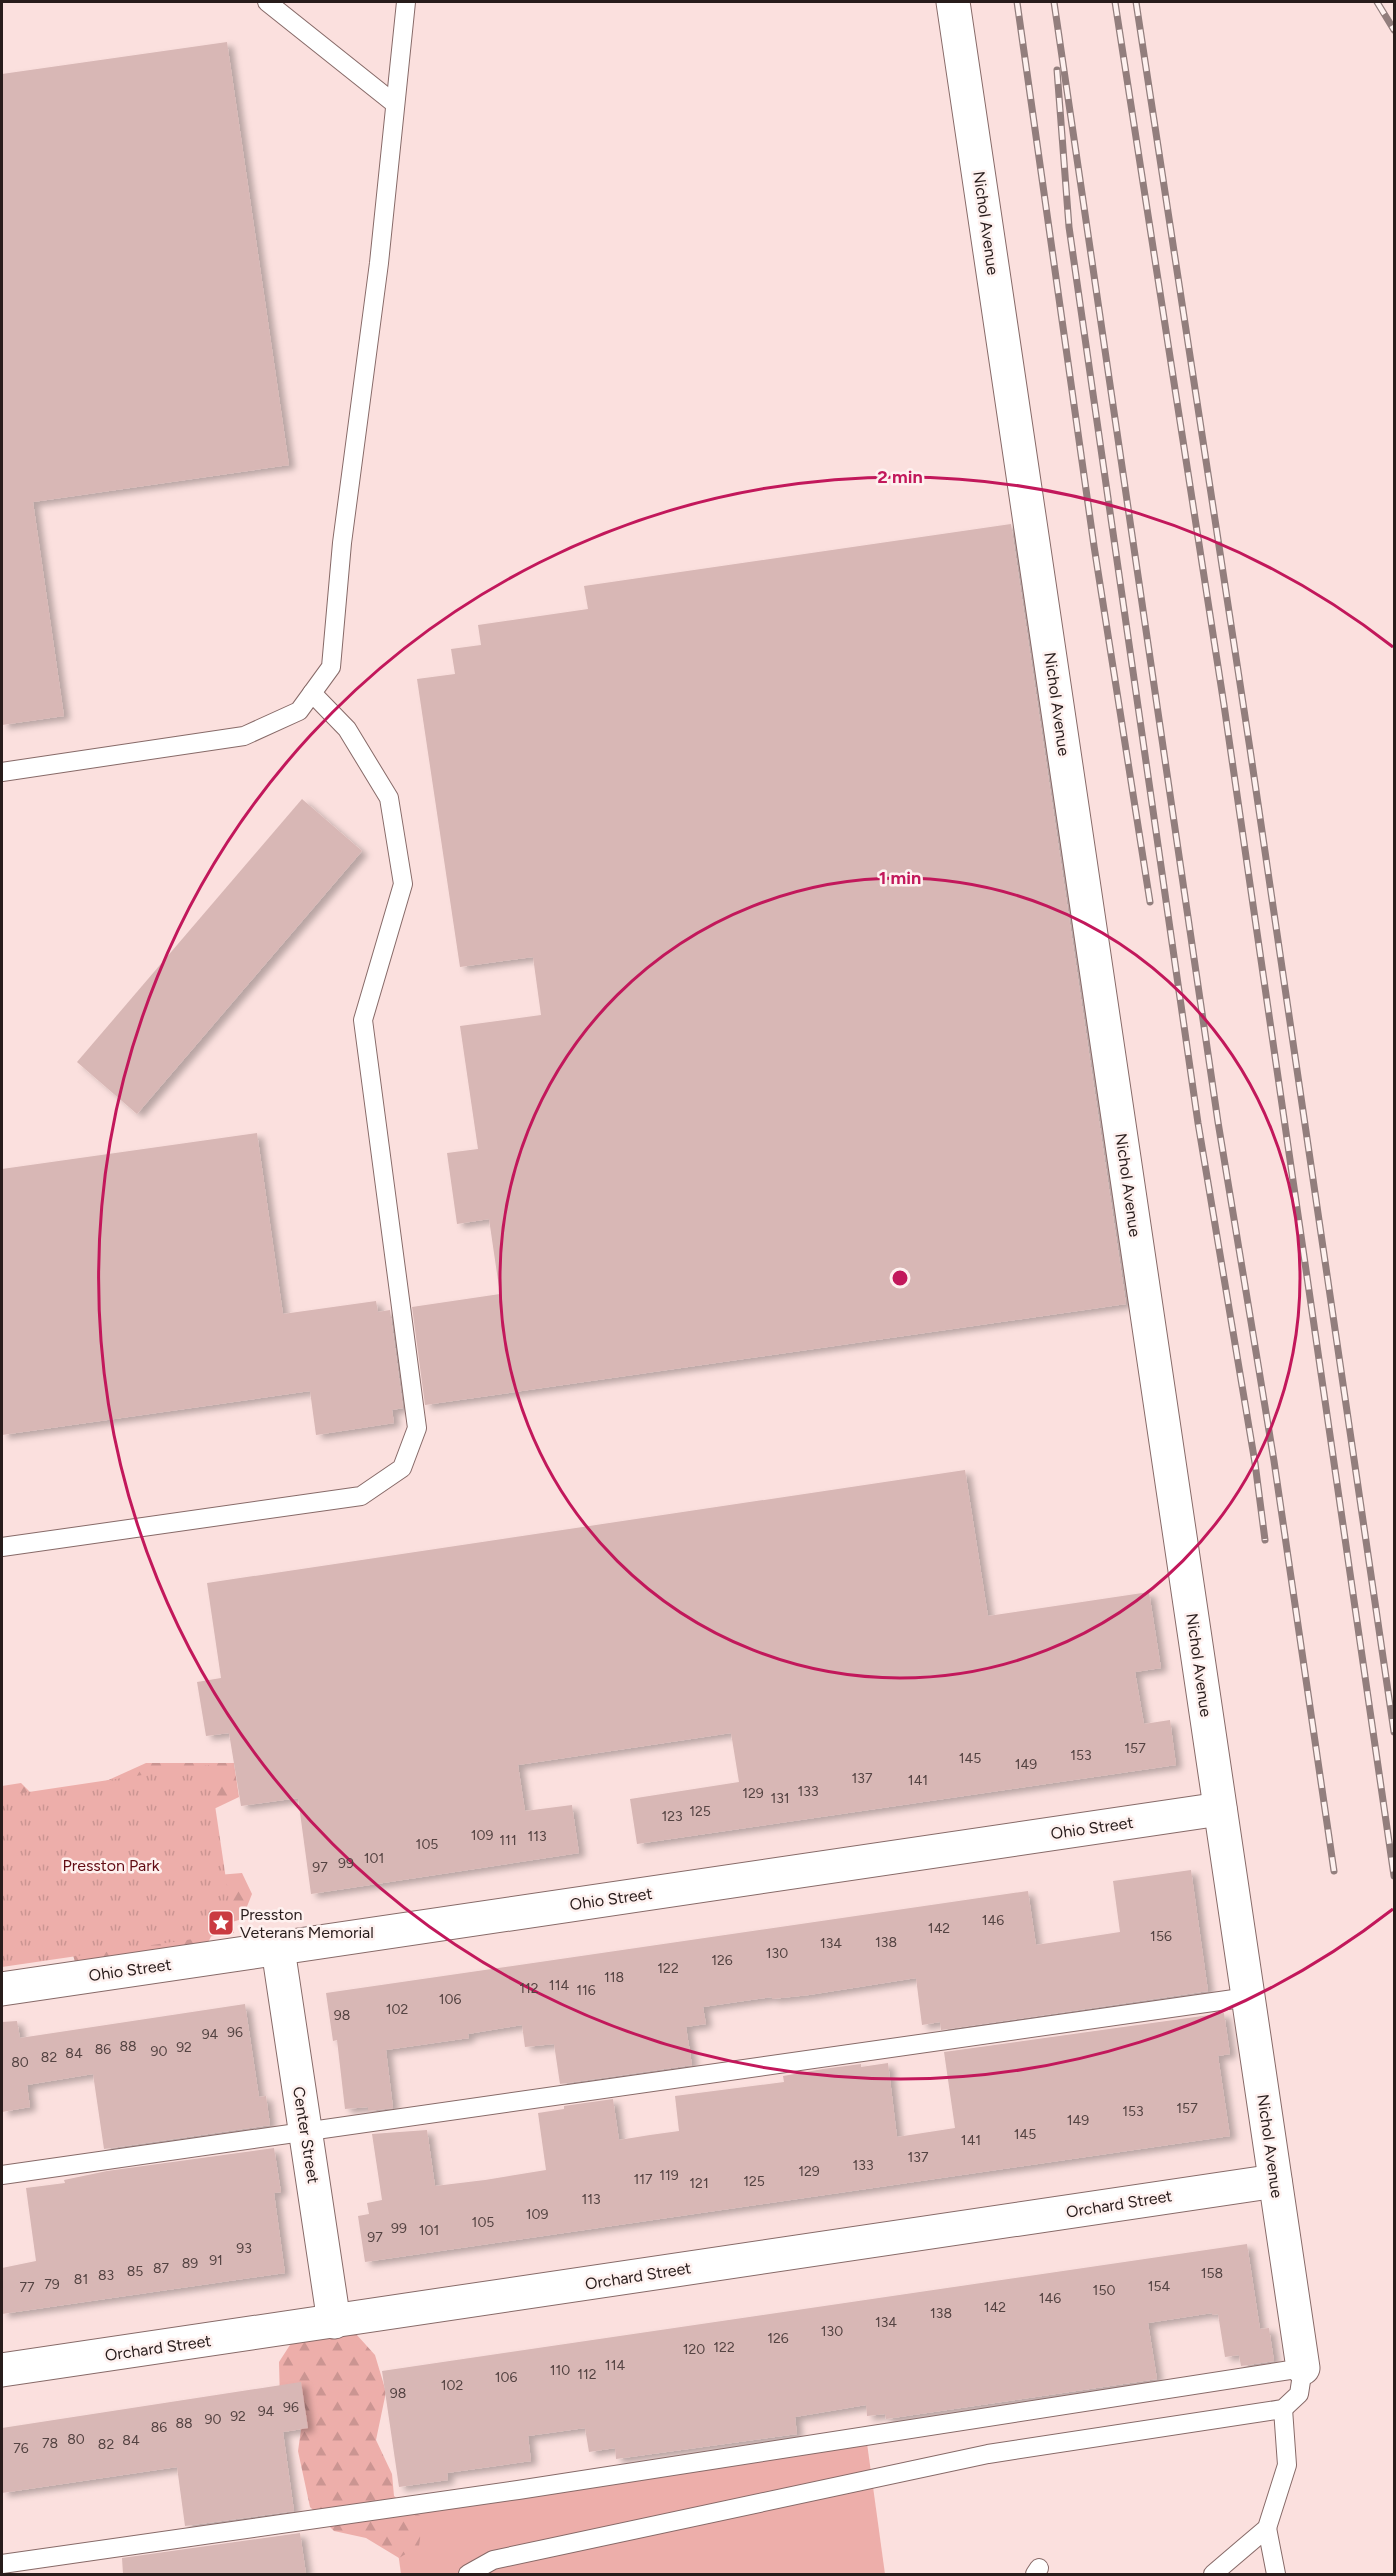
<svg xmlns="http://www.w3.org/2000/svg" width="1396" height="2576" font-family="Figtree,sans-serif">
<style>
.green{fill:#edaeaa}
.forest{fill:url(#forest-firs)}
.park{fill:url(#park-tufts)}
.building{fill:#d8b7b5;filter:url(#shadow)}
.lines{fill:none;stroke-linecap:round;stroke-linejoin:round}
.service-casing{stroke:#876a68;stroke-width:20}
.minor-casing{stroke:#876a68;stroke-width:35}
.service{stroke:#fff;stroke-width:18}
.minor{stroke:#fff;stroke-width:33}
.rail-casing{stroke:#927e7d;stroke-width:7}
.rail{stroke:#fef1ef;stroke-width:4.5;stroke-dasharray:14;stroke-linecap:butt}
.ring{fill:none;stroke:#c2185b;stroke-width:3}
.labels{text-anchor:middle;dominant-baseline:central;stroke-width:5;stroke-linejoin:round;paint-order:stroke}
.number-label{font-size:14px;fill:#544342}
.street-label{font-size:16px;fill:#281c1b;stroke:#fef1ef}
.park-label{font-size:16px;fill:#620c14;stroke:#fef1ef}
.poi-label{font-size:16px;fill:#281c1b;stroke:#fef1ef;text-anchor:start}
.centre{fill:#c2185b;stroke:#fef1ef;stroke-width:3}
.ring-label{font-size:18px;text-anchor:middle;font-weight:bold;fill:#c2185b;stroke:#fef1ef;stroke-width:5;stroke-linejoin:round;paint-order:stroke}
</style>
<defs>
<pattern id="forest-firs" width="22" height="20" patternUnits="userSpaceOnUse" patternTransform="scale(1.5)"><rect width="22" height="20" fill="#edaeaa"/><path d="M5 1l3.5 6h-7zM16 11l3.5 6h-7z" fill="#cb9592"/></pattern>
<pattern id="park-tufts" width="24" height="20" patternUnits="userSpaceOnUse" patternTransform="scale(1.5)"><rect width="24" height="20" fill="#edaeaa"/><path d="M3 7l-1-3M5 7V3M7 7l1-3M15 17l-1-3M17 17v-4M19 17l1-3" fill="none" stroke="#cb9592"/></pattern>
<filter id="shadow"><feDropShadow dx="6" dy="4" stdDeviation="3" flood-color="#0004"/></filter>
</defs>
<rect width="100%" height="100%" fill="#fbe0de"/>
<polygon class="green" points="866,2436 885,2574 401,2574 392,2508"/>
<g class="forest">
<polygon points="146,1763 234,1763 239,1797 197,1817 82,1792"/>
<polygon points="21,1783 38,1800 2,1825 2,1786"/>
<polygon points="242,1873 252,1894 242,1919 216,1927 200,1958 75,1962 69,1941 194,1877"/>
<polygon points="347,2324 375,2355 386,2392 376,2440 392,2474 394,2496 423,2518 419,2546 399,2558 366,2538 334,2531 310,2507 298,2451 301,2430 280,2402 279,2362 299,2331"/>
</g>
<polygon class="park" points="209,1765 234,1933 2,1967 2,1796"/>
<g class="building">
<polygon points="227,42 289,465 33,502 64,716 2,725 2,74"/>
<polygon points="1011,524 1126,1304 425,1405 412,1307 500,1294 489,1219 457,1224 447,1153 478,1149 460,1026 541,1015 533,957 460,967 417,679 455,674 451,649 481,645 478,625 588,609 584,586"/>
<polygon points="302,799 362,851 137,1114 77,1062"/>
<polygon points="257,1133 283,1314 376,1301 378,1312 390,1310 403,1408 392,1410 394,1423 316,1435 310,1391 2,1435 2,1169"/>
<polygon points="965,1470 988,1616 1149,1592 1161,1668 1135,1672 1144,1724 1170,1720 1176,1765 637,1844 630,1799 739,1782 731,1733 518,1765 525,1811 572,1805 579,1853 311,1894 298,1798 241,1806 229,1733 206,1736 197,1682 221,1678 207,1583"/>
<polygon points="1191,1870 1208,1991 941,2030 940,2022 922,2025 916,1978 809,1995 772,1999 772,1997 703,2007 706,2024 686,2027 692,2065 560,2084 554,2044 525,2047 522,2025 468,2034 469,2038 386,2050 393,2108 368,2111 368,2107 345,2109 337,2040 333,2041 326,1993 1028,1891 1036,1945 1120,1932 1113,1881"/>
<polygon points="245,2004 259,2097 266,2096 270,2125 104,2149 93,2074 27,2085 30,2107 2,2112 2,2022 17,2021 20,2038"/>
<polygon points="1224,2013 1230,2054 1218,2056 1230,2136 365,2262 358,2216 369,2214 367,2203 382,2200 372,2134 427,2130 435,2186 485,2180 546,2170 538,2113 564,2109 564,2106 613,2099 619,2140 650,2135 679,2131 675,2096 784,2082 783,2076 823,2069 861,2064 861,2067 888,2063 897,2137 955,2128 944,2052"/>
<polygon points="274,2148 281,2192 274,2193 285,2273 2,2314 2,2268 36,2261 26,2188 65,2183 64,2180 107,2171"/>
<polygon points="1247,2244 1260,2329 1269,2328 1274,2361 1241,2366 1239,2355 1225,2357 1218,2314 1212,2315 1212,2313 1148,2323 1157,2379 886,2419 885,2414 867,2416 866,2405 795,2417 797,2434 616,2459 615,2448 589,2452 585,2428 528,2436 531,2461 447,2473 448,2480 399,2487 382,2371"/>
<polygon points="301,2382 308,2428 283,2432 294,2511 185,2526 177,2467 2,2493 2,2428"/>
<polygon points="300,2533 306,2574 123,2574 122,2558"/>
</g>
<g class="lines">
<defs>
<g id="service">
<polyline points="267,2 395,104"/>
<polyline points="2,772 244,736 299,711 331,667 342,543 379,263 406,2"/>
<polyline points="2,1547 361,1496 402,1468 417,1428 363,1020 403,884 389,798 347,729 312,693"/>
<polyline points="2,2175 1248,1997"/>
<polyline points="1267,2528 1276,2574"/>
<polyline points="2,2564 518,2490 1303,2368 1299,2394 1283,2409 988,2454 493,2560 468,2574"/>
<polyline points="1035,2574 1039,2568"/>
<polyline points="1213,2574 1267,2528 1287,2465 1283,2409"/>
</g>
<g id="minor">
<polyline points="953,2 1303,2368"/>
<polyline points="278,1949 334,2322"/>
<polyline points="2,1989 1220,1809"/>
<polyline points="2,2370 1275,2181"/>
</g>
</defs>
<use href="#service" class="service-casing"/>
<use href="#minor" class="minor-casing"/>
<use href="#service" class="service"/>
<use href="#minor" class="minor"/>
<defs>
<g id="rail">
<polyline points="1017,2 1094,546 1150,902"/>
<polyline points="1054,2 1218,1122 1274,1461 1334,1871"/>
<polyline points="1115,2 1224,705 1394,1876"/>
<polyline points="1136,2 1250,749 1394,1732"/>
<polyline points="1377,2 1394,30"/>
<polyline points="1057,70 1069,227 1198,1123 1255,1463 1265,1540"/>
</g>
</defs>
<use href="#rail" class="rail-casing"/>
<use href="#rail" class="rail"/>
</g>
<g class="ring">
<circle cx="900" cy="1278" r="400"/>
<path d="M1393 1909A801 801 0 1 1 1393 647"/>
</g>
<defs>
<symbol id="sight-square" viewBox="-11 -11 22 22"><rect x="-9" y="-9" width="18" height="18" rx="4" fill="#ca3b41" stroke="#fef1ef"/><path d="M0-6L1.8-2.2L6-1.7L2.9 1.2L3.7 5.4L0 3.3L-3.7 5.4L-2.9 1.2L-6-1.7L-1.8-2.2Z" fill="#fff"/></symbol>
</defs>
<g fill-rule="evenodd">
<use href="#sight-square" x="206" y="1908" width="30" height="30"/>
</g>
<g class="labels">
<g class="number-label">
<text x="1135" y="1748">157</text>
<text x="1081" y="1755">153</text>
<text x="970" y="1758">145</text>
<text x="1026" y="1764">149</text>
<text x="862" y="1778">137</text>
<text x="918" y="1780">141</text>
<text x="808" y="1791">133</text>
<text x="753" y="1793">129</text>
<text x="780" y="1798">131</text>
<text x="700" y="1811">125</text>
<text x="672" y="1816">123</text>
<text x="482" y="1835">109</text>
<text x="537" y="1836">113</text>
<text x="508" y="1840">111</text>
<text x="427" y="1844">105</text>
<text x="374" y="1858">101</text>
<text x="346" y="1863">99</text>
<text x="320" y="1867">97</text>
<text x="993" y="1920">146</text>
<text x="939" y="1928">142</text>
<text x="1161" y="1936">156</text>
<text x="886" y="1942">138</text>
<text x="831" y="1943">134</text>
<text x="777" y="1953">130</text>
<text x="722" y="1960">126</text>
<text x="668" y="1968">122</text>
<text x="614" y="1977">118</text>
<text x="559" y="1985">114</text>
<text x="529" y="1988">112</text>
<text x="586" y="1990">116</text>
<text x="450" y="1999">106</text>
<text x="397" y="2009">102</text>
<text x="342" y="2015">98</text>
<text x="235" y="2032">96</text>
<text x="210" y="2034">94</text>
<text x="128" y="2046">88</text>
<text x="184" y="2047">92</text>
<text x="103" y="2049">86</text>
<text x="159" y="2051">90</text>
<text x="74" y="2053">84</text>
<text x="49" y="2057">82</text>
<text x="20" y="2062">80</text>
<text x="1187" y="2108">157</text>
<text x="1133" y="2111">153</text>
<text x="1078" y="2120">149</text>
<text x="1025" y="2134">145</text>
<text x="971" y="2140">141</text>
<text x="918" y="2157">137</text>
<text x="863" y="2165">133</text>
<text x="809" y="2171">129</text>
<text x="669" y="2175">119</text>
<text x="643" y="2179">117</text>
<text x="754" y="2181">125</text>
<text x="699" y="2183">121</text>
<text x="591" y="2199">113</text>
<text x="537" y="2214">109</text>
<text x="483" y="2222">105</text>
<text x="399" y="2228">99</text>
<text x="429" y="2230">101</text>
<text x="375" y="2237">97</text>
<text x="244" y="2248">93</text>
<text x="216" y="2260">91</text>
<text x="190" y="2263">89</text>
<text x="161" y="2268">87</text>
<text x="135" y="2271">85</text>
<text x="1212" y="2273">158</text>
<text x="106" y="2275">83</text>
<text x="81" y="2279">81</text>
<text x="52" y="2284">79</text>
<text x="1159" y="2286">154</text>
<text x="27" y="2287">77</text>
<text x="1104" y="2290">150</text>
<text x="1050" y="2298">146</text>
<text x="995" y="2307">142</text>
<text x="941" y="2313">138</text>
<text x="886" y="2322">134</text>
<text x="832" y="2331">130</text>
<text x="778" y="2338">126</text>
<text x="724" y="2347">122</text>
<text x="694" y="2349">120</text>
<text x="615" y="2365">114</text>
<text x="560" y="2370">110</text>
<text x="587" y="2374">112</text>
<text x="506" y="2377">106</text>
<text x="452" y="2385">102</text>
<text x="398" y="2393">98</text>
<text x="291" y="2407">96</text>
<text x="266" y="2411">94</text>
<text x="238" y="2416">92</text>
<text x="213" y="2419">90</text>
<text x="184" y="2423">88</text>
<text x="159" y="2427">86</text>
<text x="76" y="2439">80</text>
<text x="131" y="2440">84</text>
<text x="50" y="2443">78</text>
<text x="106" y="2444">82</text>
<text x="21" y="2448">76</text>
</g>
<g class="street-label">
<text transform="translate(986 223) rotate(82)">Nichol Avenue</text>
<text transform="translate(1057 704) rotate(82)">Nichol Avenue</text>
<text transform="translate(1128 1185) rotate(82)">Nichol Avenue</text>
<text transform="translate(1199 1665) rotate(82)">Nichol Avenue</text>
<text transform="translate(1092 1828) rotate(-8)">Ohio Street</text>
<text transform="translate(611 1899) rotate(-8)">Ohio Street</text>
<text transform="translate(130 1970) rotate(-8)">Ohio Street</text>
<text transform="translate(306 2135) rotate(81)">Center Street</text>
<text transform="translate(1270 2146) rotate(82)">Nichol Avenue</text>
<text transform="translate(1119 2204) rotate(-9)">Orchard Street</text>
<text transform="translate(638 2276) rotate(-9)">Orchard Street</text>
<text transform="translate(158 2348) rotate(-8)">Orchard Street</text>
</g>
<g class="park-label">
<text x="111" y="1865">Presston Park</text>
</g>
<g class="poi-label">
<text x="240" y="1914">Presston<tspan x="240" dy="18">Veterans Memorial</tspan></text>
</g>
</g>
<circle cx="900" cy="1278" r="9" class="centre"/>
<g class="ring-label">
<text x="900" y="483">2 min</text>
<text x="900" y="884">1 min</text>
</g>
<rect width="1396" height="2576" fill="none" stroke="#281c1b" stroke-width="6"/>
</svg>
